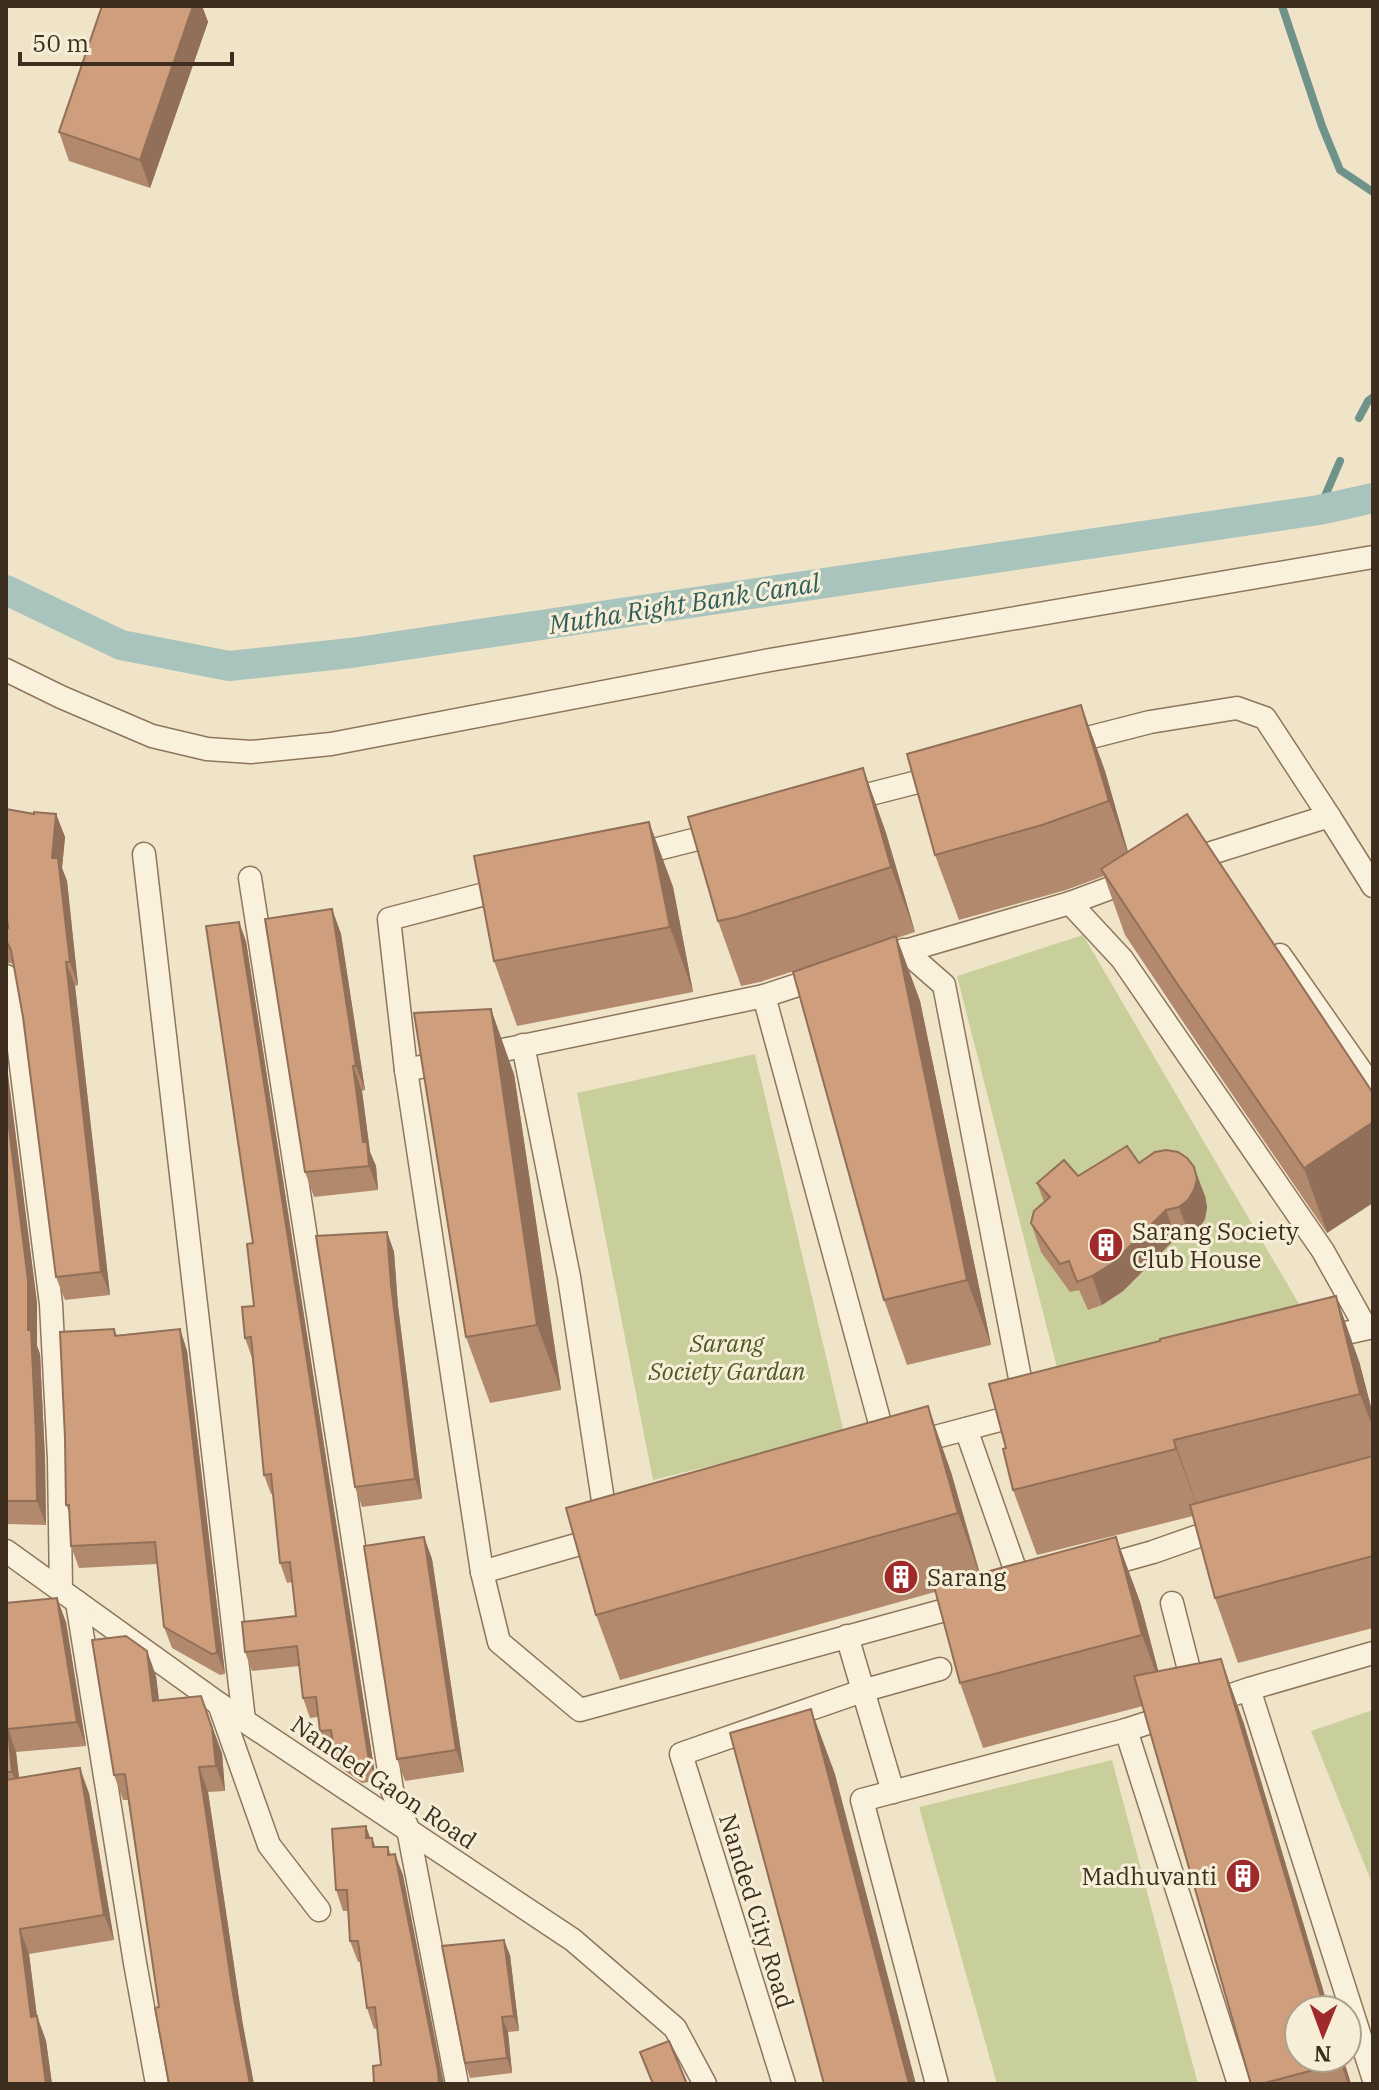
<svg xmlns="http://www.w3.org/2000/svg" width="1379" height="2090" font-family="'IBM Plex Serif',serif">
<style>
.garden{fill:#c9cf9b}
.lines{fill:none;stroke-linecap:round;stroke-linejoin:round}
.stream{stroke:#6f938a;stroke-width:8}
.canal{stroke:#a9c4bc;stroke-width:30}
.minor-casing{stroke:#8d765c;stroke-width:25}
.minor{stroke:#faf1dc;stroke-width:22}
.wall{fill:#b2896c}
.shaded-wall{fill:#916f58}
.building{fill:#cf9f7d;stroke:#916f58;stroke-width:2}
.labels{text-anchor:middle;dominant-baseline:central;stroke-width:6;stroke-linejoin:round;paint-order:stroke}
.poi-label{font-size:24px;fill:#3d2e20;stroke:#f7eed8;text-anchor:start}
.park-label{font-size:24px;font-style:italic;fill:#4d5a26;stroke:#f7eed8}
.street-label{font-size:24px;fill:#3d2e20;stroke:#f7eed8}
.water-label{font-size:26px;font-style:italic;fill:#2f5d5a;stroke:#f7eed8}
</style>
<rect width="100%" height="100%" fill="#f0e4c8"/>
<g class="garden">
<polygon points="1083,935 1306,1316 1061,1383 957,976"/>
<polygon points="755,1054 844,1433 653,1480 577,1093"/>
<polygon points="1373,1710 1373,1886 1311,1731"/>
<polygon points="1112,1760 1198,2084 997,2084 919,1807"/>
</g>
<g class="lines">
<g class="stream">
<polyline points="1282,6 1322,126 1340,170 1373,192"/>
<polyline points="1359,418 1368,401 1373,397"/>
<polyline points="1319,510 1340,461"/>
</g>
<polyline class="canal" points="6,590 121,645 229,666 351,653 1319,510 1373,498"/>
<defs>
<g id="minor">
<polyline points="6,670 61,697 152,736 207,749 251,752 331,744 770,660 1373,557"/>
<polyline points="1064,744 1150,722 1237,708 1265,718 1329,816"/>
<polyline points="843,801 941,776"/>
<polyline points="144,854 244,1720"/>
<polyline points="630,856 721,833"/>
<polyline points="1186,861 1329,816 1373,886"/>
<polyline points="250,878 392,1790 408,1829 457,2084"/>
<polyline points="1070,903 1122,959 1323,1251 1366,1328"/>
<polyline points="904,950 944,985 1025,1404"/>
<polyline points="1280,955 1373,1088"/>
<polyline points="874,960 1070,903 1135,879"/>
<polyline points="6,976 18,1042 51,1304 59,1459 61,1590"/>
<polyline points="764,996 887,1449"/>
<polyline points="523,1045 569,1277 607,1527"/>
<polyline points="406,1070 764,996 822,977"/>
<polyline points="1319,1339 1373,1327"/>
<polyline points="966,1429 1022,1589"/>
<polyline points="909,1444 1026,1413"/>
<polyline points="604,1537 482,1572 499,1642 580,1710 967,1604"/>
<polyline points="6,1551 219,1704 573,1940 675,2028 705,2084"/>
<polyline points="1096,1568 1153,1552 1224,1527"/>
<polyline points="482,1572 406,1070 389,919 508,888"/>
<polyline points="77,1602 135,1963 157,2084"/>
<polyline points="1172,1603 1195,1693"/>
<polyline points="847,1636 893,1792"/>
<polyline points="1249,1689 1373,1653"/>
<polyline points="1208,1703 1249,1689 1373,2077"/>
<polyline points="219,1704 269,1845 319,1910"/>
<polyline points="1175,1714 1126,1730 1239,2084"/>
<polyline points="784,2084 681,1754 862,1691 940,1669"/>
<polyline points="937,2084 862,1800 1126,1730"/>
</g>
</defs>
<use href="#minor" class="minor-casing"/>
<use href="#minor" class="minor"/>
</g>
<g class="wall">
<polygon points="102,6 202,6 208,22 150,188 69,161 59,132"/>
<polygon points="1081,705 1105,771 1128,852 1187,814 1327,1233 1200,1047 1125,935 1104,876 1066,890 959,920 935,855"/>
<polygon points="863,768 886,833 915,932 897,938 920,1001 991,1345 907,1365 884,1300 810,966 760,982 741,986 718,921"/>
<polygon points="34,814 56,814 65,837 62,868 67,881 78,985 75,986 110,1295 65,1300 56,1277 23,1017 14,965 11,963 6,963 6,929 8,928"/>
<polygon points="649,822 673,887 693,992 517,1026 494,961"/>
<polygon points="332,909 341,934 365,1090 362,1091 370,1152 376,1166 378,1190 314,1197 305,1172"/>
<polygon points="246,941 376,1781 362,1783 341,1768 334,1750 327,1751 320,1731 318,1717 310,1718 303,1698 300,1666 252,1671 245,1652 296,1616 292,1582 287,1583 280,1563 273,1494 271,1494 264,1475 252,1358 245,1338 254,1306"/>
<polygon points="6,1059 37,1303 37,1346 40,1354 45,1459 46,1525 6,1524"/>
<polygon points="514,1074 561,1390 490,1403 466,1337"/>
<polygon points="1139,1163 1205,1196 1207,1207 1205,1219 1199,1228 1189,1235 1176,1238 1123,1291 1102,1305 1088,1310 1079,1290 1070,1292 1041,1252 1031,1223 1044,1202 1037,1183 1078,1176"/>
<polygon points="387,1232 394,1252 398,1306 422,1499 362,1507 355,1487"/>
<polygon points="114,1329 117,1335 180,1329 187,1351 225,1674 220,1675 172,1648 164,1627 157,1564 79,1568 71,1546 70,1514 66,1505"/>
<polygon points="1359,1361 1373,1415 1373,1628 1238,1663 1215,1598 1193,1516 1037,1555 1013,1490"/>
<polygon points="951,1472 980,1573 1116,1537 1140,1602 1158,1671 1221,1659 1244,1724 1329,2010 1299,2010 1343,2058 1351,2084 1251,2084 1143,1706 983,1748 960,1683 935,1592 620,1680 596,1615"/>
<polygon points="424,1537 432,1559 464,1772 405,1781 397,1759"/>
<polygon points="6,1603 66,1622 86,1746 16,1752 19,1778 89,1793 114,1940 29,1954 37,2016 46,2041 52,2084 6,2084"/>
<polygon points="147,1651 156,1676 159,1700 222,1753 225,1791 208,1792 242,2019 159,2007 128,1800 123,1800 114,1775"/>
<polygon points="366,1826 370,1838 372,1838 375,1847 388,1847 391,1855 403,1875 381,2065 377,2028 374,2029 367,2008 361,1962 358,1962 350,1941 348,1911 343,1911 336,1890"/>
<polygon points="510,1955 519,2031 508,2032 512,2073 470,2078 465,2063"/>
</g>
<g class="shaded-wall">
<polygon points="193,6 202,6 208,22 150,188 140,160"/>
<polygon points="1081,705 1105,771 1132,866 1109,801"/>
<polygon points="863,768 886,833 915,932 891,867"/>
<polygon points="56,814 65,837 62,868 67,881 78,985 70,962 52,858"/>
<polygon points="649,822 673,887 693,992 670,927"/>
<polygon points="332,909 341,934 365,1090 356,1066"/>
<polygon points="239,922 246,941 376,1781 369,1761"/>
<polygon points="896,936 920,1001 991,1345 967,1280"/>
<polygon points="66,962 75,986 110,1295 101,1272"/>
<polygon points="491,1009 514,1074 561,1390 537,1325"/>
<polygon points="6,1059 37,1303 37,1346 40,1354 45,1459 46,1525 37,1501 28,1330 6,1104"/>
<polygon points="353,1066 362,1091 370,1152 376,1166 378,1190 369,1166 363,1142"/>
<polygon points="1373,1122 1373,1203 1327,1233 1304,1168"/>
<polygon points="1194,1167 1205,1196 1207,1207 1205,1219 1199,1228 1189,1235 1179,1207"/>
<polygon points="1166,1210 1176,1238 1123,1291 1102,1305 1092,1276"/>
<polygon points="387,1232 394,1252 398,1306 422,1499 415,1479 391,1285"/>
<polygon points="1336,1296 1359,1361 1373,1415 1373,1428 1360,1394"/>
<polygon points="180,1329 187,1351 225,1674 217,1653"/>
<polygon points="928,1406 951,1472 981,1579 958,1513"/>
<polygon points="1174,1440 1197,1505 1200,1514 1176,1449"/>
<polygon points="424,1537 432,1559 464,1772 456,1750"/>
<polygon points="1116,1537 1140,1602 1166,1700 1142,1635"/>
<polygon points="57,1598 66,1622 86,1746 77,1722"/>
<polygon points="147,1651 156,1676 162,1726 153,1701"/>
<polygon points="1221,1659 1244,1724 1329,2010 1325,2010"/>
<polygon points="201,1696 222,1753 225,1791 216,1766"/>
<polygon points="811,1709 835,1774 916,2084 909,2084"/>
<polygon points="8,1729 16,1752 21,1795 12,1772"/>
<polygon points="199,1767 208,1792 242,2019 254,2084 250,2084 233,1994"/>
<polygon points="80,1768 89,1793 114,1940 104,1915"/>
<polygon points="366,1826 373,1846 372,1838 380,1859 366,1838"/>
<polygon points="395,1854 403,1875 444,2084 439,2084"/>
<polygon points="20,1929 29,1954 40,2042 31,2017"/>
<polygon points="504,1940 510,1955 519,2031 514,2016"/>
<polygon points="37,2016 46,2041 52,2084 46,2084"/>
<polygon points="502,2017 508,2032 512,2073 507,2058"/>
<polygon points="1339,2058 1343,2058 1351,2084 1348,2084"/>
</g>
<g class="building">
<polygon points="102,6 193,6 140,160 59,132"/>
<polygon points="1081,705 1109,801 1042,825 935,855 907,754"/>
<polygon points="863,768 891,867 737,917 718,921 688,817"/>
<polygon points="6,809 34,814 34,812 56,814 52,858 58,858 70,962 66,962 101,1272 56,1277 23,1017 11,950 8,944 6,942 6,929 8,928 6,910"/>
<polygon points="1187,814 1373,1093 1373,1122 1304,1168 1176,982 1101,869"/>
<polygon points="649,822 670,927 494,961 474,856"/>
<polygon points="332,909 356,1066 353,1066 363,1142 367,1142 369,1166 305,1172 265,919"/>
<polygon points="239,922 369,1761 355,1763 334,1749 331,1730 320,1731 316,1697 303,1698 297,1646 245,1652 242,1622 296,1616 290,1562 280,1563 271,1474 264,1475 251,1337 245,1338 242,1307 254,1306 247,1244 253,1243 206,926"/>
<polygon points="896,936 967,1280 884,1300 793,972"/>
<polygon points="491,1009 537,1325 466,1337 414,1013"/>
<polygon points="6,1104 28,1280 28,1330 31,1330 36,1436 37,1501 6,1501"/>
<polygon points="1127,1146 1139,1163 1155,1152 1166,1150 1178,1152 1187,1158 1194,1167 1197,1179 1194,1190 1188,1200 1179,1207 1166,1210 1113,1263 1092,1276 1077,1282 1069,1261 1060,1264 1031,1223 1034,1211 1050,1197 1037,1183 1064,1160 1078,1176"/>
<polygon points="387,1232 391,1285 415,1479 355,1487 316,1236"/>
<polygon points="1336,1296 1360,1394 1174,1440 1176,1449 1013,1490 1003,1449 1006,1448 989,1384 1160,1341 1160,1339"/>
<polygon points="114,1329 115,1336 180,1329 217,1653 212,1654 164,1627 155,1542 71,1546 69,1505 66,1505 65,1438 60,1332"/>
<polygon points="928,1406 958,1513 596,1615 566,1508"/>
<polygon points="1373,1456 1373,1556 1215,1598 1190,1505"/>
<polygon points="424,1537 456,1750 397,1759 364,1546"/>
<polygon points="1116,1537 1142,1635 960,1683 934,1586"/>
<polygon points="57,1598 77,1722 8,1729 12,1772 6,1772 6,1603"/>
<polygon points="126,1636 147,1651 153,1701 201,1696 212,1728 216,1766 199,1767 233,1994 250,2084 169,2084 155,2008 159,2007 125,1774 114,1775 92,1640"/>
<polygon points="1221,1659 1325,2010 1299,2010 1299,2058 1339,2058 1340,2063 1261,2084 1251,2084 1134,1676"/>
<polygon points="811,1709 909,2084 824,2084 730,1733"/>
<polygon points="80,1768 104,1915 20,1929 31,2017 37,2016 46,2084 6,2084 6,1780"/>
<polygon points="366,1826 366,1838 372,1838 373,1847 388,1847 388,1855 395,1854 438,2071 439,2084 374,2084 373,2066 381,2065 375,2007 367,2008 358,1941 350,1941 347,1890 336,1890 332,1829"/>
<polygon points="504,1940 514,2016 502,2017 507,2058 465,2063 442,1946"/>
<polygon points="669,2041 687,2084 653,2084 640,2052"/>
</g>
<defs>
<symbol id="building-disc" viewBox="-11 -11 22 22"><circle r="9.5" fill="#9e2a2b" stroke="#f7eed8"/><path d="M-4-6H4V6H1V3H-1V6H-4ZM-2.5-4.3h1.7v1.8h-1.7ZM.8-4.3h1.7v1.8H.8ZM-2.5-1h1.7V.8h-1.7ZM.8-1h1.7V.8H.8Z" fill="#fff"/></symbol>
</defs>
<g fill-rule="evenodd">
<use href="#building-disc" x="1086" y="1225" width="40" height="40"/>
<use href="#building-disc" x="881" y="1557" width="40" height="40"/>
<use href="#building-disc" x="1223" y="1856" width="40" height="40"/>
</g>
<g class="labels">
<g class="poi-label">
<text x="1132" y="1231">Sarang Society<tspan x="1132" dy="28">Club House</tspan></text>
<text x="927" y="1577">Sarang</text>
<text x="1217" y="1876" text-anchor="end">Madhuvanti</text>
</g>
<g class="park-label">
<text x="727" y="1343">Sarang<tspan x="727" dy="28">Society Gardan</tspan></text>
</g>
<g class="street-label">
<text transform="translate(384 1782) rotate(34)">Nanded Gaon Road</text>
<text transform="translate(757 1911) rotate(73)">Nanded City Road</text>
</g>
<g class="water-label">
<text transform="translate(684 603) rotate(-9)">Mutha Right Bank Canal</text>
</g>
</g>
<rect width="1379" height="2090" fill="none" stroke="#3d2e20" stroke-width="16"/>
<g transform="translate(1323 2034) rotate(181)"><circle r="38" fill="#f7eed8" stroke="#ada18e" stroke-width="2"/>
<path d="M0-6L14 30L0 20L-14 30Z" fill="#9e2a2b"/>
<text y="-12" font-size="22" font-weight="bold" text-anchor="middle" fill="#3d2e20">N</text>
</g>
<path d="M20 52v12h212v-12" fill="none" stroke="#3d2e20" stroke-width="4"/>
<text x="32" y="52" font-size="24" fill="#3d2e20" stroke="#f7eed8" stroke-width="6" paint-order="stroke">50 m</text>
</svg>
